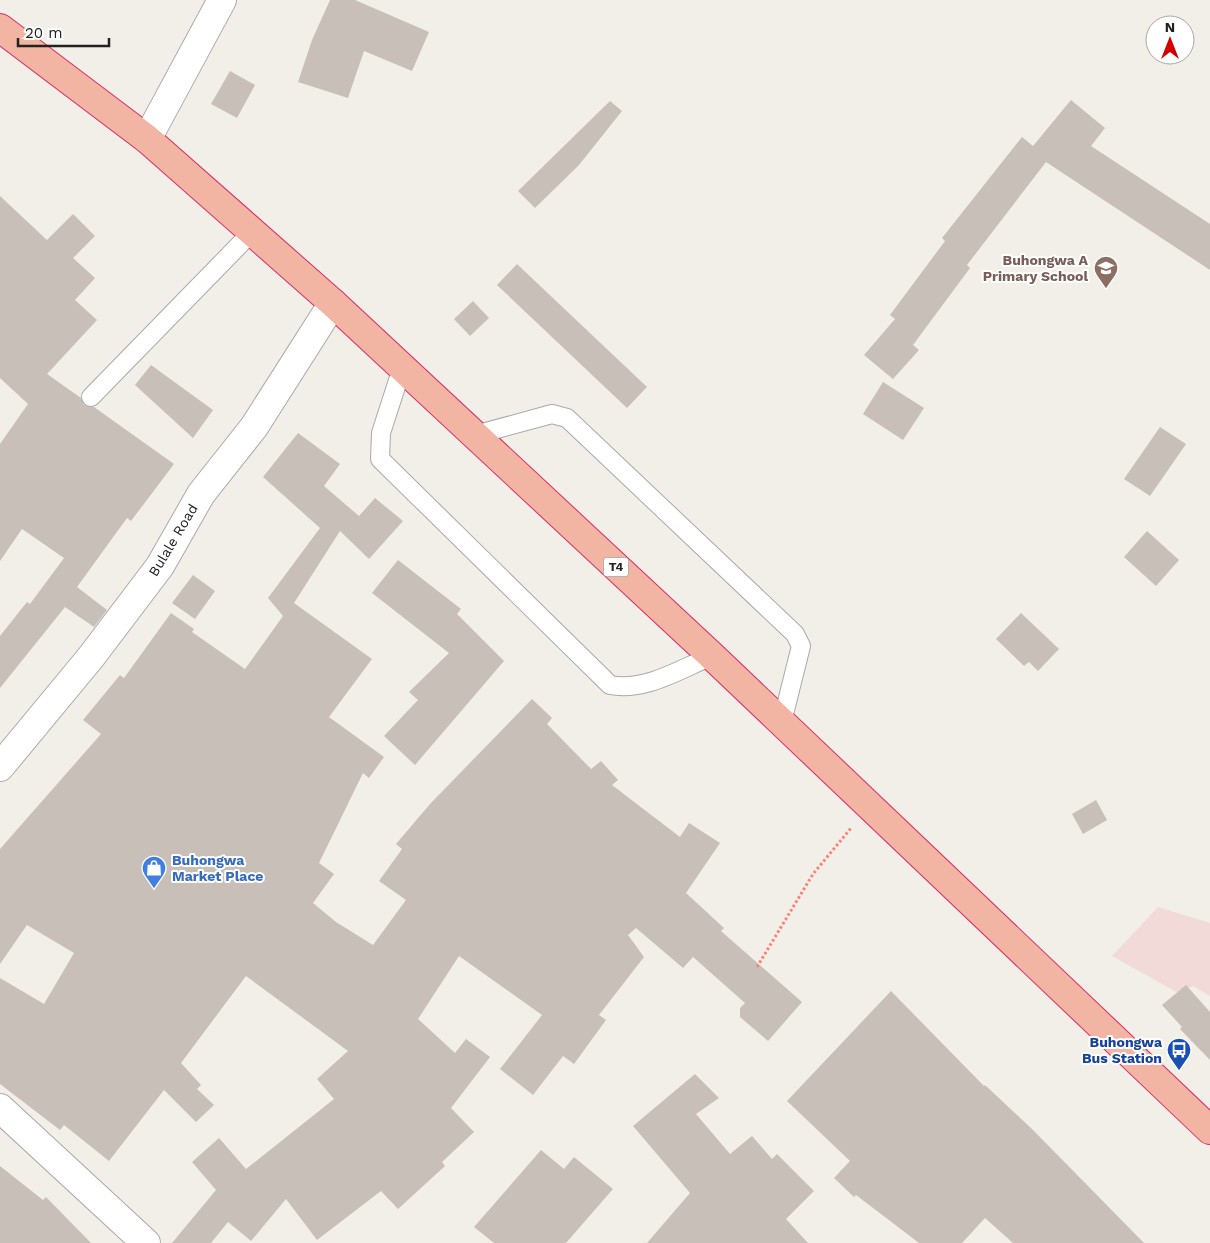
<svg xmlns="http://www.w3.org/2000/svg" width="1210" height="1243" font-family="'Work Sans',sans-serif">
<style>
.commercial{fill:#f2dad9}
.building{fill:#c7bfb8}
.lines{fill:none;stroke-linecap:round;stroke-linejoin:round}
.service-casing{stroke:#a9a9a9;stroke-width:20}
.minor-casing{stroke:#a9a9a9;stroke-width:30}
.tertiary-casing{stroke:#a9a9a9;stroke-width:30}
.trunk-casing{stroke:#dc2a67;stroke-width:30}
.path{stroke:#fa8072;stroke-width:3;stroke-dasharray:2.5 2.5;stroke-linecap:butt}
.service{stroke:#fff;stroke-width:18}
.minor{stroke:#fff;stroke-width:28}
.tertiary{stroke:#fff;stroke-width:28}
.trunk{stroke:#f2b4a3;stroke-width:28}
.labels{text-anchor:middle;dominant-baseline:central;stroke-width:4;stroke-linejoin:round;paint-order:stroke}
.shield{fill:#fff;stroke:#646464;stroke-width:1}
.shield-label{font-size:12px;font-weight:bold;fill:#222}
.education-label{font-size:14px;font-weight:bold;fill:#785e54;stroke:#fff;text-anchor:end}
.street-label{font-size:14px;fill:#222;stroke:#fff}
.shop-label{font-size:14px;font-weight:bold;fill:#366cbe;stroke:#fff;text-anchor:start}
.transit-label{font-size:14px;font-weight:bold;fill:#164399;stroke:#fff;text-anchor:end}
</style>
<rect width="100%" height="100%" fill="#f2efe9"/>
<polygon class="commercial" points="1158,907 1210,923 1210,996 1193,986 1178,993 1112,956"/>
<g class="building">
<polygon points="330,0 355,0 429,32 412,71 364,51 348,98 298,82 312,40"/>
<polygon points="230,71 255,85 237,118 211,104"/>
<polygon points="1071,100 1105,128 1091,146 1210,224 1210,270 1046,162 967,265 970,268 913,345 919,350 893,379 864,355 895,319 890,315 945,241 942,238 1022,137 1033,146"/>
<polygon points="610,101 622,111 579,165 535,208 518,191"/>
<polygon points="0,196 47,240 73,214 95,236 73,258 95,278 75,300 97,320 47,374 81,398 84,405 94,407 174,464 131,521 127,518 77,587 107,610 94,627 65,607 0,688 0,636 27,602 30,604 64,558 22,529 0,561 0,444 28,404 0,378"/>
<polygon points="517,264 647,387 627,408 497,285"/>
<polygon points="473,301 489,318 470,336 454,319"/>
<polygon points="151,365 213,410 193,438 135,385"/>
<polygon points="883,382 924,408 903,440 863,414"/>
<polygon points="1160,427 1186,444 1150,496 1124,479"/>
<polygon points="298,433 340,464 324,486 359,516 375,498 403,521 369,559 340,531 294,603 372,659 329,717 384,757 369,778 363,773 319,863 334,874 313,903 336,922 373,945 406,900 379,881 402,849 396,844 430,804 532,699 552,718 547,724 591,769 601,761 618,780 612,785 680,837 689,823 720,843 686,893 724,928 721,931 802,1002 768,1041 740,1017 740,1008 745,1003 693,957 683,968 636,928 628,935 644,957 599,1015 606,1020 574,1064 563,1056 533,1095 500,1069 542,1015 459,956 418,1019 455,1053 466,1039 490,1057 451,1108 474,1132 442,1162 445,1166 398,1209 381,1191 317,1240 286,1199 251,1241 228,1222 211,1243 172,1243 216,1190 192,1162 219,1138 246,1169 334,1099 317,1079 348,1051 246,976 181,1063 201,1085 197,1089 214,1105 196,1122 164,1090 109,1161 64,1125 60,1130 0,1084 0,978 44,1004 74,953 27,925 0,964 0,849 101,734 83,720 120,675 124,678 171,613 194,629 192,632 245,669 283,616 268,598 320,528 263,477"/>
<polygon points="1147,531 1179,560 1156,586 1124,557"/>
<polygon points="398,560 461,609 457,614 504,661 415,765 384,736 418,700 409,692 449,653 372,593"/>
<polygon points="193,575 215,591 195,619 172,603"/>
<polygon points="1021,613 1059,649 1038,671 1029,662 1024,666 996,639"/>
<polygon points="1096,800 1107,820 1083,834 1072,814"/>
<polygon points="1186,985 1210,1012 1210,1060 1180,1029 1182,1027 1162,1005"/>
<polygon points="891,991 984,1086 985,1085 1033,1130 1144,1243 1013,1243 985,1218 962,1243 919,1243 856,1195 854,1197 834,1178 850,1161 787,1101"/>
<polygon points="695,1074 719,1098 696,1114 730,1154 752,1136 772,1159 777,1154 814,1191 786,1219 808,1243 647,1243 690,1193 633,1126"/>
<polygon points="541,1150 564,1169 574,1157 613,1189 566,1243 494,1243 474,1227"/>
<polygon points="0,1166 43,1200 46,1197 91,1243 0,1243"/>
</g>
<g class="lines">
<defs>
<g id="service">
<path d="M402,368L381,433L380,459L610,685C645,692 680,669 712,656"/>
<polyline points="91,397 252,232"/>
<polyline points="475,435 552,414 567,418 795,634 801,646 782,722"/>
</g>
<g id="minor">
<polyline points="147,139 222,0"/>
<polyline points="0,1108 146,1243"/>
</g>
<polyline id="tertiary" points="0,767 91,657 160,566 201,494 254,427 333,303"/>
<polyline id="trunk" points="0,28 147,139 333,303 712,656 1210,1130"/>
</defs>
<use href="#service" class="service-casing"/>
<use href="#minor" class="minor-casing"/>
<use href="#tertiary" class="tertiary-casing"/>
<use href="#trunk" class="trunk-casing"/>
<polyline class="path" points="757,967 813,874 852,827"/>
<use href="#service" class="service"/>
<use href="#minor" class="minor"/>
<use href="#tertiary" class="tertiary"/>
<use href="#trunk" class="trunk"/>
</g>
<defs>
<symbol id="school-pin" viewBox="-11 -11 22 30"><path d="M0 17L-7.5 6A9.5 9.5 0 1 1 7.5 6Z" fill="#8d6e63" stroke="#fff"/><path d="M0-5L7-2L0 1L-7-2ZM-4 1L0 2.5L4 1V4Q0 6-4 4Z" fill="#fff"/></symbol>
<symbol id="shop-pin" viewBox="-11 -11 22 30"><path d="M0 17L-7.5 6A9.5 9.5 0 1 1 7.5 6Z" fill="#3f7fe0" stroke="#fff"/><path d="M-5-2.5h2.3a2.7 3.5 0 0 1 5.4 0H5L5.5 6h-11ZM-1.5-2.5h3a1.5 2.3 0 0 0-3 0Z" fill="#fff"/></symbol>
<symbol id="bus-pin" viewBox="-11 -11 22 30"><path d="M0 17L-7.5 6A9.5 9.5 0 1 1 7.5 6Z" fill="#1a4fb4" stroke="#fff"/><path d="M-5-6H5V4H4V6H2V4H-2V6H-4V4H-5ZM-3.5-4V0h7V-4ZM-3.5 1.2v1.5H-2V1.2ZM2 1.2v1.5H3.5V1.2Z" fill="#fff"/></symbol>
</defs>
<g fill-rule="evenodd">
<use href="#school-pin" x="1092" y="254" width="28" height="38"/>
<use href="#shop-pin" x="140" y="854" width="28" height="38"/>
<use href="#bus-pin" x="1165" y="1036" width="28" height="38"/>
</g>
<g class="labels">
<rect class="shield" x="603.5" y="557.5" width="25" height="19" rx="4"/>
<g class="shield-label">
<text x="616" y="567">T4</text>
</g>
<g class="education-label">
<text x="1088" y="260">Buhongwa A<tspan x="1088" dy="16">Primary School</tspan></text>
</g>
<g class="street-label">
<text transform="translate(173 540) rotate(-59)">Bulale Road</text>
</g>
<g class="shop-label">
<text x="172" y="860">Buhongwa<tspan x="172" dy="16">Market Place</tspan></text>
</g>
<g class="transit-label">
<text x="1162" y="1042">Buhongwa<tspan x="1162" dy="16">Bus Station</tspan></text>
</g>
</g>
<g transform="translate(1170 40)"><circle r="24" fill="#ffffff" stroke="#a7a7a7"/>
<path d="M0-4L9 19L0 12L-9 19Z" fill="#d40000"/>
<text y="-8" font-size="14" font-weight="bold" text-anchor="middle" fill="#222222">N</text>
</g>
<path d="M18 38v8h91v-8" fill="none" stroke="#222222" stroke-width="2.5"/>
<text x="25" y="38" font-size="15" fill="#222222" stroke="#ffffff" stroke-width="4" paint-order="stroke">20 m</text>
</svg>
